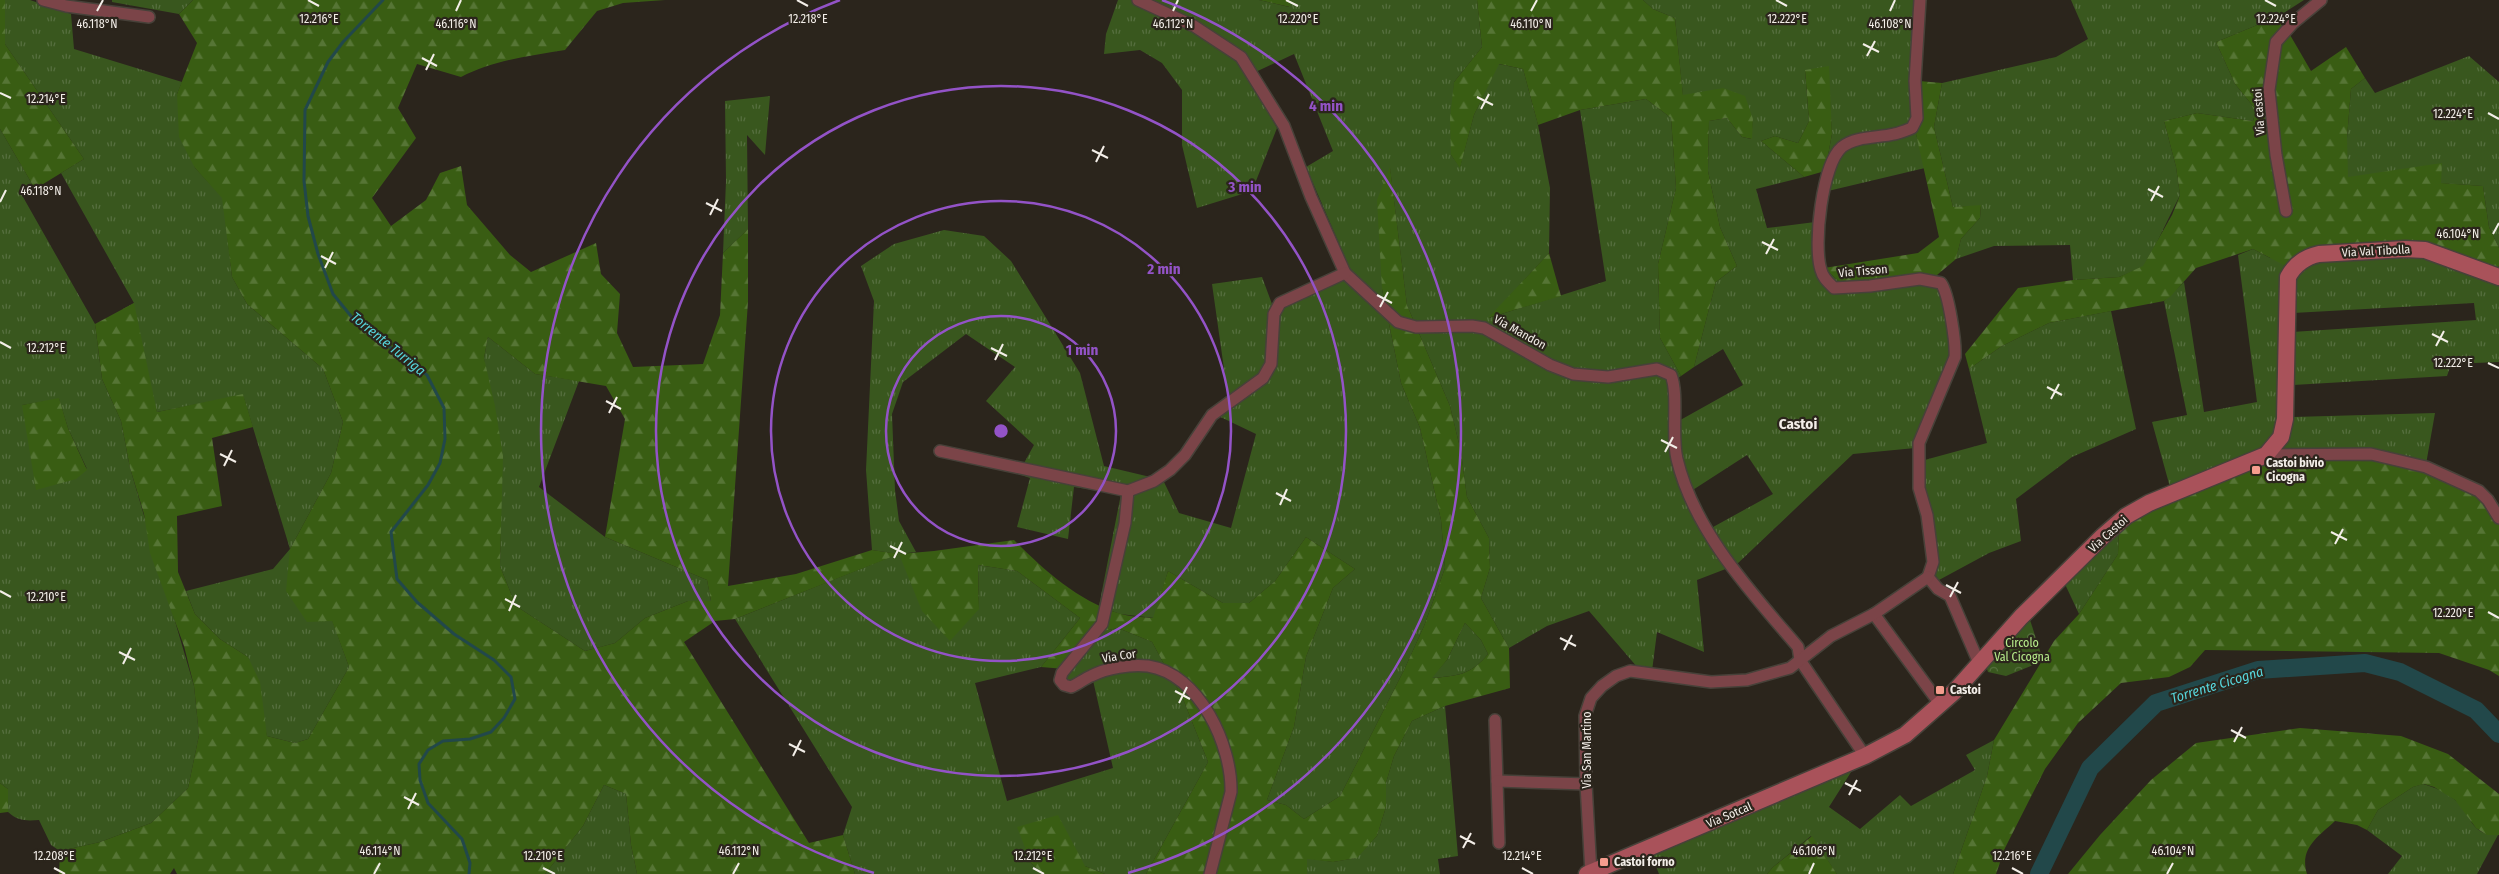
<svg xmlns="http://www.w3.org/2000/svg" width="2499" height="874" font-family="'Fira Sans Condensed',sans-serif">
<style>
.grass{fill:url(#grass-tufts);fill-rule:evenodd}
.forest{fill:url(#forest-firs);fill-rule:evenodd}
.park{fill:url(#park-crowns)}
.lines{fill:none;stroke-linecap:round;stroke-linejoin:round}
.stream{stroke:#22484a;stroke-width:3}
.river{stroke:#22484a;stroke-width:18}
.street-casing{stroke:#474139;stroke-width:14}
.secondary-casing{stroke:#474139;stroke-width:19}
.street{stroke:#7b4448;stroke-width:11}
.secondary{stroke:#a9525a;stroke-width:16}
.ticks{fill:none;stroke:#f3eee8;stroke-width:2}
.ring{fill:none;stroke:#9353c7;stroke-width:2.5}
.poi-dot{fill:#f59d8e;stroke:#2b251c;stroke-width:2}
.labels{text-anchor:middle;dominant-baseline:central;stroke-width:4.5;stroke-linejoin:round;paint-order:stroke}
.street-label{font-size:12px;fill:#f3eee8;stroke:#2b251c}
.poi-label{font-size:12px;font-weight:bold;fill:#f3eee8;stroke:#2b251c;text-anchor:start}
.park-label{font-size:12px;fill:#b7ed8b;stroke:#2b251c}
.water-label{font-size:14px;font-style:italic;fill:#56d5db;stroke:#2b251c}
.quarter-label{font-size:15px;font-weight:bold;fill:#f3eee8;stroke:#2b251c}
.ticks-label{font-size:12px;text-anchor:middle;fill:#f3eee8;stroke:#2b251c;stroke-width:4.5;stroke-linejoin:round;paint-order:stroke}
.centre{fill:#9353c7;stroke:#2b251c;stroke-width:2.5}
.ring-label{font-size:15px;text-anchor:middle;font-weight:bold;fill:#9353c7;stroke:#2b251c;stroke-width:4.5;stroke-linejoin:round;paint-order:stroke}
</style>
<defs>
<pattern id="grass-tufts" width="24" height="20" patternUnits="userSpaceOnUse" patternTransform="scale(1.25)"><rect width="24" height="20" fill="#39571e"/><path d="M3 7l-1-3M5 7V3M7 7l1-3M15 17l-1-3M17 17v-4M19 17l1-3" fill="none" stroke="#566f3f"/></pattern>
<pattern id="forest-firs" width="22" height="20" patternUnits="userSpaceOnUse" patternTransform="scale(1.25)"><rect width="22" height="20" fill="#395d13"/><path d="M5 1l3.5 6h-7zM16 11l3.5 6h-7z" fill="#567535"/></pattern>
<pattern id="park-crowns" width="20" height="18" patternUnits="userSpaceOnUse" patternTransform="scale(1.25)"><rect width="20" height="18" fill="#39571e"/><path d="M2 6a3 3 0 1 1 6 0M12 15a3 3 0 1 1 6 0" fill="none" stroke="#566f3f"/></pattern>
</defs>
<rect width="100%" height="100%" fill="#2b251c"/>
<g class="grass">
<polygon points="5,0 30,0 71,14 74,49 182,82 177,94 195,168 223,198 232,277 247,304 323,369 343,422 331,473 290,549 332,620 349,667 308,739 295,743 267,736 248,657 220,639 195,614 186,591 273,569 290,549 243,395 157,412 123,309 134,303 61,173 84,159 5,44"/>
<polygon points="112,0 193,0 179,14 112,2"/>
<path d="M1118,0H1259L1289,7V0H1477L1482,47L1454,82L1451,155L1460,167L1474,115L1498,64L1523,69L1538,125L1550,188L1549,253L1489,318L1606,281L1580,110L1646,99L1671,118L1676,188L1658,264L1660,338L1681,376L1677,379L1675,423L1743,385L1723,349L1694,367L1716,282L1737,266L1720,227L1708,171L1709,121L1727,118L1742,137L1751,139L1753,119L1683,96L1675,18L1653,9L1643,0H1919V81L1916,134L1925,168L1828,191L1825,171L1832,134L1828,67L1805,71L1809,121L1798,143L1775,136L1761,141L1804,177L1756,189L1767,228L1823,221L1824,268L1842,284L1846,281L1937,275L1951,312L1958,360L1915,448L1853,454L1736,565L1697,580L1704,652L1657,632L1652,671L1638,668L1589,611L1547,626L1509,648L1481,598L1490,568L1489,538L1467,497L1461,452L1450,406L1407,305L1390,168L1382,289L1401,383L1420,428L1441,520L1445,568L1424,626L1404,670L1340,796L1304,819L1286,805L1267,800L1294,727L1306,657L1333,588L1355,569L1306,537L1275,581L1249,603H1223L1168,571L1154,618L1120,614L1099,606L1121,494L1074,487L1068,539L1017,527L1030,478L1018,474L1034,445L986,401L1015,367L966,334L903,382L892,414L895,490L899,521L916,552L899,554L979,609L978,565L1017,571L1080,618L1041,667L975,683L1007,801L1113,768L1092,676L1074,686L1060,680L1103,631L1118,628L1152,642L1183,699L1208,762L1146,874H1105L1085,866L1031,863L1043,874H855L843,835L852,807L735,619L898,554L872,550L866,470L874,301L861,266L894,244L944,230L984,236L1011,261L1080,373L1104,466L1163,480L1179,513L1231,528L1256,434L1210,412L1228,397L1212,284L1262,277L1272,304L1350,269L1306,167L1333,151L1294,54L1247,76L1277,128L1252,191L1197,208L1182,145V90L1162,63L1140,50L1104,54L1106,34ZM1747,455L1773,494L1704,532L1685,495Z"/>
<polygon points="2071,0 2304,0 2279,16 2216,42 2235,84 2256,110 2253,121 2197,113 2164,121 2176,167 2180,195 2156,244 2143,267 2119,277 2073,280 2070,245 1994,246 1956,259 1961,239 1980,218 1981,206 1953,207 1934,127 1942,83 2056,57 2088,39"/>
<polygon points="2469,56 2499,82 2499,248 2489,227 2483,186 2347,177 2347,138 2351,89 2365,78 2375,93"/>
<polygon points="770,96 765,155 747,135 748,229 723,253 726,181 725,101"/>
<path d="M0,129L35,189L23,197L95,324L102,379L121,421L130,468L194,686L199,735L188,788L151,823L100,842L60,851L51,845L39,820C26,821 18,821 8,812V789L0,783ZM59,399L68,428L87,469L22,405Z"/>
<path d="M2253,249L2270,258L2422,253L2488,277L2499,266V362L2451,364L2447,376L2293,385V417L2435,413L2425,470L2368,462L2282,460L2173,498L2152,422L2187,415L2164,301L2184,282L2204,412L2257,402L2238,255ZM2474,303L2476,320L2292,332L2293,313Z"/>
<polygon points="2111,311 2136,429 2072,457 2016,499 2021,541 1989,553 1939,580 1930,568 1921,461 1987,443 1969,369 2002,346 2049,323"/>
<polygon points="488,337 535,374 579,381 539,487 605,537 707,580 711,601 688,601 645,618 615,643 585,651 516,606 500,566 501,517 484,358"/>
<polygon points="2119,527 2118,554 2079,614 2064,582"/>
<path d="M1465,623L1481,640L1488,654C1471,675 1457,676 1431,678L1447,660Z"/>
<polygon points="1445,706 1458,856 1438,859 1440,874 1307,874 1306,858 1333,862 1356,858 1377,836 1386,807 1386,783 1394,756 1412,721"/>
<polygon points="1994,740 1987,776 1953,874 1837,874 1811,836 1773,867 1767,874 1659,874 1647,843 1858,761 1829,807 1860,829 1900,795 1911,806 1975,770 1966,755"/>
<path d="M2423,784C2434,787 2446,792 2455,800C2472,815 2470,836 2498,835L2477,874H2388L2402,856L2367,830L2378,810L2413,787Z"/>
<polygon points="604,785 626,794 631,845 637,874 545,874 583,826"/>
</g>
<g class="forest">
<polygon points="0,0 5,0 5,44 84,159 35,189 0,129"/>
<path d="M193,0H665L623,3L597,11L565,50C529,56 493,60 461,77L417,64L398,108L416,138L372,198L391,226L426,200L440,173L461,166L467,205L510,255L531,272L596,243L601,274L620,294L617,333L633,367L703,364L720,315L723,253L748,229V302L728,586L796,574L872,550L899,554L934,551L1014,540C1044,570 1077,600 1118,613C1129,617 1142,617 1153,618L1168,571L1223,603H1249L1275,581L1306,537L1355,569L1333,588L1306,657L1294,727L1267,800L1286,805L1304,819L1340,796L1404,670L1424,626L1445,568L1441,520L1420,428L1401,383L1382,289L1377,200L1390,167L1407,305L1450,406L1461,452L1467,497L1489,538L1490,568L1481,598L1509,648L1510,688L1445,706L1412,721L1394,756L1386,783V807L1377,836L1357,858L1333,862L1307,859V874H1146L1208,762L1183,699L1152,642L1118,628L1103,631L1065,669L1041,667L1080,618L1017,571L978,565L979,609L950,641L922,611L899,554L735,619L715,621L684,642L809,843L843,835L855,874H637L631,845L626,794L604,785L583,826L545,874H177L174,868L170,874H59L60,851L100,842L151,823L188,788L199,735L194,686L184,646L150,553L144,514L130,468L121,421L102,379L95,324L134,303L157,412L243,394L253,427L212,438L222,506L177,516L178,572L195,614L220,639L248,657L260,682L267,736L295,743L308,739L349,667L332,621L307,622L286,591L290,549L331,473L343,422L323,369L247,304L232,277L222,198L195,168L179,137L177,94L197,43L179,14ZM488,337L535,374L606,386L625,419L605,537L707,580L711,601H688L645,618L615,643L585,651L516,606L500,566L503,456L495,406L484,358ZM1465,623L1481,640L1488,654C1471,675 1457,676 1432,678L1447,660Z"/>
<polygon points="1259,0 1289,0 1290,7"/>
<polygon points="1477,0 1643,0 1653,9 1675,18 1683,95 1723,88 1745,96 1753,119 1752,139 1742,137 1727,118 1709,121 1708,171 1720,227 1737,266 1716,282 1694,367 1681,376 1660,338 1658,264 1676,188 1671,118 1646,99 1580,110 1538,125 1523,69 1499,64 1474,115 1460,168 1451,155 1450,118 1454,82 1482,47"/>
<polygon points="2279,16 2311,71 2346,47 2365,78 2351,89 2347,138 2348,177 2442,163 2441,183 2483,186 2489,227 2499,248 2499,266 2488,277 2422,253 2325,257 2295,271 2253,249 2196,268 2171,296 2164,301 2049,323 2002,346 1969,369 1965,354 2018,288 2073,280 2119,277 2143,266 2172,215 2180,195 2176,167 2164,121 2197,113 2253,121 2256,110 2235,84 2216,42"/>
<polygon points="1829,66 1832,134 1825,171 1804,177 1761,141 1775,136 1798,143 1809,121 1805,70"/>
<polygon points="1919,81 1942,83 1934,127 1953,207 1981,205 1980,218 1961,239 1956,259 1937,275 1847,281 1842,284 1824,268 1918,253 1939,237 1916,134"/>
<polygon points="1549,253 1561,296 1488,318"/>
<polygon points="59,398 68,428 87,470 76,479 36,490 22,405"/>
<path d="M2282,460C2346,461 2416,456 2472,491C2482,497 2490,511 2497,520L2499,525V676L2489,670L2439,653L2205,650L2190,667L2169,677L2121,683L2078,723L2045,769L2005,848L1996,874H1953L1987,776L1994,740L2054,641L2079,614L2118,554L2119,527L2244,461Z"/>
<path d="M2300,728L2401,736L2448,754L2499,794V835H2487L2476,828L2455,800L2434,787L2424,784L2413,787L2378,810L2367,830L2357,825L2335,821C2318,837 2299,848 2307,874H2068L2100,835L2151,780L2196,743Z"/>
<polygon points="0,783 8,789 8,812 0,813"/>
<polygon points="1058,815 1085,866 1105,874 1043,874 1031,863 1017,827"/>
<polygon points="1812,836 1837,874 1767,874 1773,867"/>
</g>
<polygon class="park" points="2030,620 2042,657 2038,663 2006,676 1988,672 1985,663"/>
<g class="lines">
<polyline class="stream" points="383,0 343,42 328,62 305,110 304,181 308,216 318,254 333,294 355,321 427,375 444,408 445,439 440,463 428,485 391,532 397,579 417,602 454,634 494,660 511,677 515,699 504,718 491,732 470,739 443,741 428,750 419,764 420,780 428,803 462,839 470,863 469,874"/>
<polyline class="river" points="2039,874 2090,768 2156,703 2258,670 2365,663 2400,672 2476,710 2499,734"/>
<defs>
<g id="street">
<polyline points="43,0 66,6 149,17"/>
<path d="M1138,0L1194,26L1241,57L1284,126L1311,197L1345,273L1398,322L1416,327L1472,326L1484,328L1550,365L1573,374L1608,377L1657,369L1671,375C1679,395 1671,434 1677,459C1694,531 1751,592 1798,647L1800,660L1865,756"/>
<path d="M1920,0L1915,81L1917,118L1912,128C1907,130 1900,133 1894,134C1878,138 1856,136 1842,147C1822,164 1813,245 1821,270C1823,278 1828,282 1834,288L1870,286L1920,279L1941,283C1949,294 1956,343 1955,357L1919,443V488L1927,515L1933,562L1928,577"/>
<polyline points="2286,211 2276,155 2269,90 2276,42 2293,23 2321,0"/>
<polyline points="940,451 1128,491 1154,481 1170,470 1185,455 1212,415 1263,378 1271,364 1274,314 1280,303 1345,273"/>
<polyline points="2266,455 2371,454 2426,467 2479,491 2488,500 2499,518"/>
<path d="M1128,491L1125,523L1102,624L1062,673L1060,680L1064,685L1071,687C1078,684 1084,679 1091,676C1107,668 1130,664 1148,666C1200,674 1232,746 1231,792L1210,874"/>
<polyline points="1928,577 1938,589 1950,596 1979,663"/>
<polyline points="1874,614 1940,704"/>
<polyline points="1495,720 1499,843"/>
<polyline points="1497,781 1586,784"/>
<polyline points="1591,873 1586,784 1585,716 1591,698 1602,686 1616,676 1630,671 1711,682 1747,680 1790,668 1831,636 1874,614 1928,577"/>
</g>
<path id="secondary" d="M1587,874L1865,756L1905,735L1954,692L2021,617L2103,536L2126,516L2149,503L2266,455L2281,437L2285,419L2288,277C2295,264 2305,257 2319,254L2405,249L2425,250L2499,277"/>
</defs>
<use href="#street" class="street-casing"/>
<use href="#secondary" class="secondary-casing"/>
<use href="#street" class="street"/>
<use href="#secondary" class="secondary"/>
</g>
<path class="ticks" d="M308,0L319,6M797,0L808,6M1286,0L1298,6M1776,0L1787,6M2265,0L2276,6M97,11L103,0M456,11L461,0M1173,11L1178,0M1531,11L1537,0M1890,11L1895,0M1863,44L1879,52M1867,56L1875,41M422,58L437,66M426,70L434,54M0,93L11,98M1477,97L1493,105M1481,109L1489,94M2488,113L2499,119M1092,150L1108,158M1096,162L1104,146M2148,189L2163,197M2151,201L2159,186M0,202L6,190M706,203L722,211M710,215L718,199M2493,234L2499,223M1762,242L1778,250M1766,254L1774,239M321,256L336,264M325,268L333,252M1377,295L1392,303M1380,307L1388,292M2432,334L2448,342M0,342L11,348M2436,346L2444,331M991,348L1007,356M995,360L1003,344M2488,363L2499,368M2047,387L2062,395M2051,399L2059,384M606,401L621,409M609,413L617,397M1661,440L1677,448M1665,452L1673,437M220,454L236,462M224,466L232,450M1276,493L1291,501M1280,505L1287,489M2331,532L2347,540M2335,544L2343,529M890,546L906,554M894,558L902,542M1946,585L1961,593M0,591L11,597M1950,597L1958,582M505,599L520,607M509,611L516,595M2488,612L2499,618M1560,638L1576,646M1564,650L1572,635M119,652L135,660M123,664L131,648M1175,691L1190,699M1179,703L1187,687M2231,730L2246,738M2234,742L2242,727M789,744L805,752M793,756L801,740M1845,783L1861,791M1849,795L1857,780M404,797L419,805M408,809L416,793M1460,836L1475,844M1463,848L1471,833M54,868L65,874M543,868L555,874M1033,868L1044,874M1522,868L1533,874M2012,868L2023,874M374,874L380,863M733,874L739,863M1809,874L1814,863M2167,874L2173,863"/>
<g class="ring">
<circle cx="1001" cy="431" r="115"/>
<circle cx="1001" cy="431" r="230"/>
<circle cx="1001" cy="431" r="345"/>
<path d="M874 873A460 460 0 0 1 840 0M1162 0A460 460 0 0 1 1128 873"/>
</g>
<g class="poi-dot">
<rect x="2251" y="465" width="10" height="10" rx="2.5"/>
<rect x="1935" y="685" width="10" height="10" rx="2.5"/>
<rect x="1599" y="857" width="10" height="10" rx="2.5"/>
</g>
<g class="labels">
<g class="street-label">
<text transform="translate(2259 112) rotate(-94)">Via castoi</text>
<text transform="translate(2376 251) rotate(-3)">Via Val Tibolla</text>
<text transform="translate(1863 271) rotate(-5)">Via Tisson</text>
<text transform="translate(1520 332) rotate(29)">Via Mandon</text>
<text transform="translate(2108 534) rotate(-42)">Via Castoi</text>
<text transform="translate(1119 656) rotate(-9)">Via Cor</text>
<text transform="translate(1587 750) rotate(-90)">Via San Martino</text>
<text transform="translate(1729 815) rotate(-23)">Via Sotcal</text>
</g>
<g class="poi-label">
<text x="2266" y="463">Castoi bivio<tspan x="2266" dy="14">Cicogna</tspan></text>
<text x="1950" y="690">Castoi</text>
<text x="1614" y="862">Castoi forno</text>
</g>
<g class="park-label">
<text x="2022" y="643">Circolo<tspan x="2022" dy="14">Val Cicogna</tspan></text>
</g>
<g class="water-label">
<text transform="translate(388 344) rotate(39)">Torrente Turriga</text>
<text transform="translate(2217 685) rotate(-17)">Torrente Cicogna</text>
</g>
<g class="quarter-label">
<text x="1798" y="424">Castoi</text>
</g>
</g>
<g class="ticks-label">
<text x="319" y="23">12.216°E</text>
<text x="808" y="23">12.218°E</text>
<text x="1298" y="23">12.220°E</text>
<text x="2276" y="23">12.224°E</text>
<text x="1787" y="23">12.222°E</text>
<text x="97" y="28">46.118°N</text>
<text x="456" y="28">46.116°N</text>
<text x="1173" y="28">46.112°N</text>
<text x="1531" y="28">46.110°N</text>
<text x="1890" y="28">46.108°N</text>
<text x="46" y="103">12.214°E</text>
<text x="2453" y="118">12.224°E</text>
<text x="41" y="195">46.118°N</text>
<text x="2458" y="238">46.104°N</text>
<text x="46" y="352">12.212°E</text>
<text x="2453" y="367">12.222°E</text>
<text x="46" y="601">12.210°E</text>
<text x="2453" y="617">12.220°E</text>
<text x="380" y="855">46.114°N</text>
<text x="739" y="855">46.112°N</text>
<text x="1814" y="855">46.106°N</text>
<text x="2173" y="855">46.104°N</text>
<text x="54" y="860">12.208°E</text>
<text x="543" y="860">12.210°E</text>
<text x="1033" y="860">12.212°E</text>
<text x="1522" y="860">12.214°E</text>
<text x="2012" y="860">12.216°E</text>
</g>
<circle cx="1001" cy="431" r="8" class="centre"/>
<g class="ring-label">
<text x="1326" y="111">4 min</text>
<text x="1245" y="192">3 min</text>
<text x="1164" y="274">2 min</text>
<text x="1082" y="355">1 min</text>
</g>
</svg>
